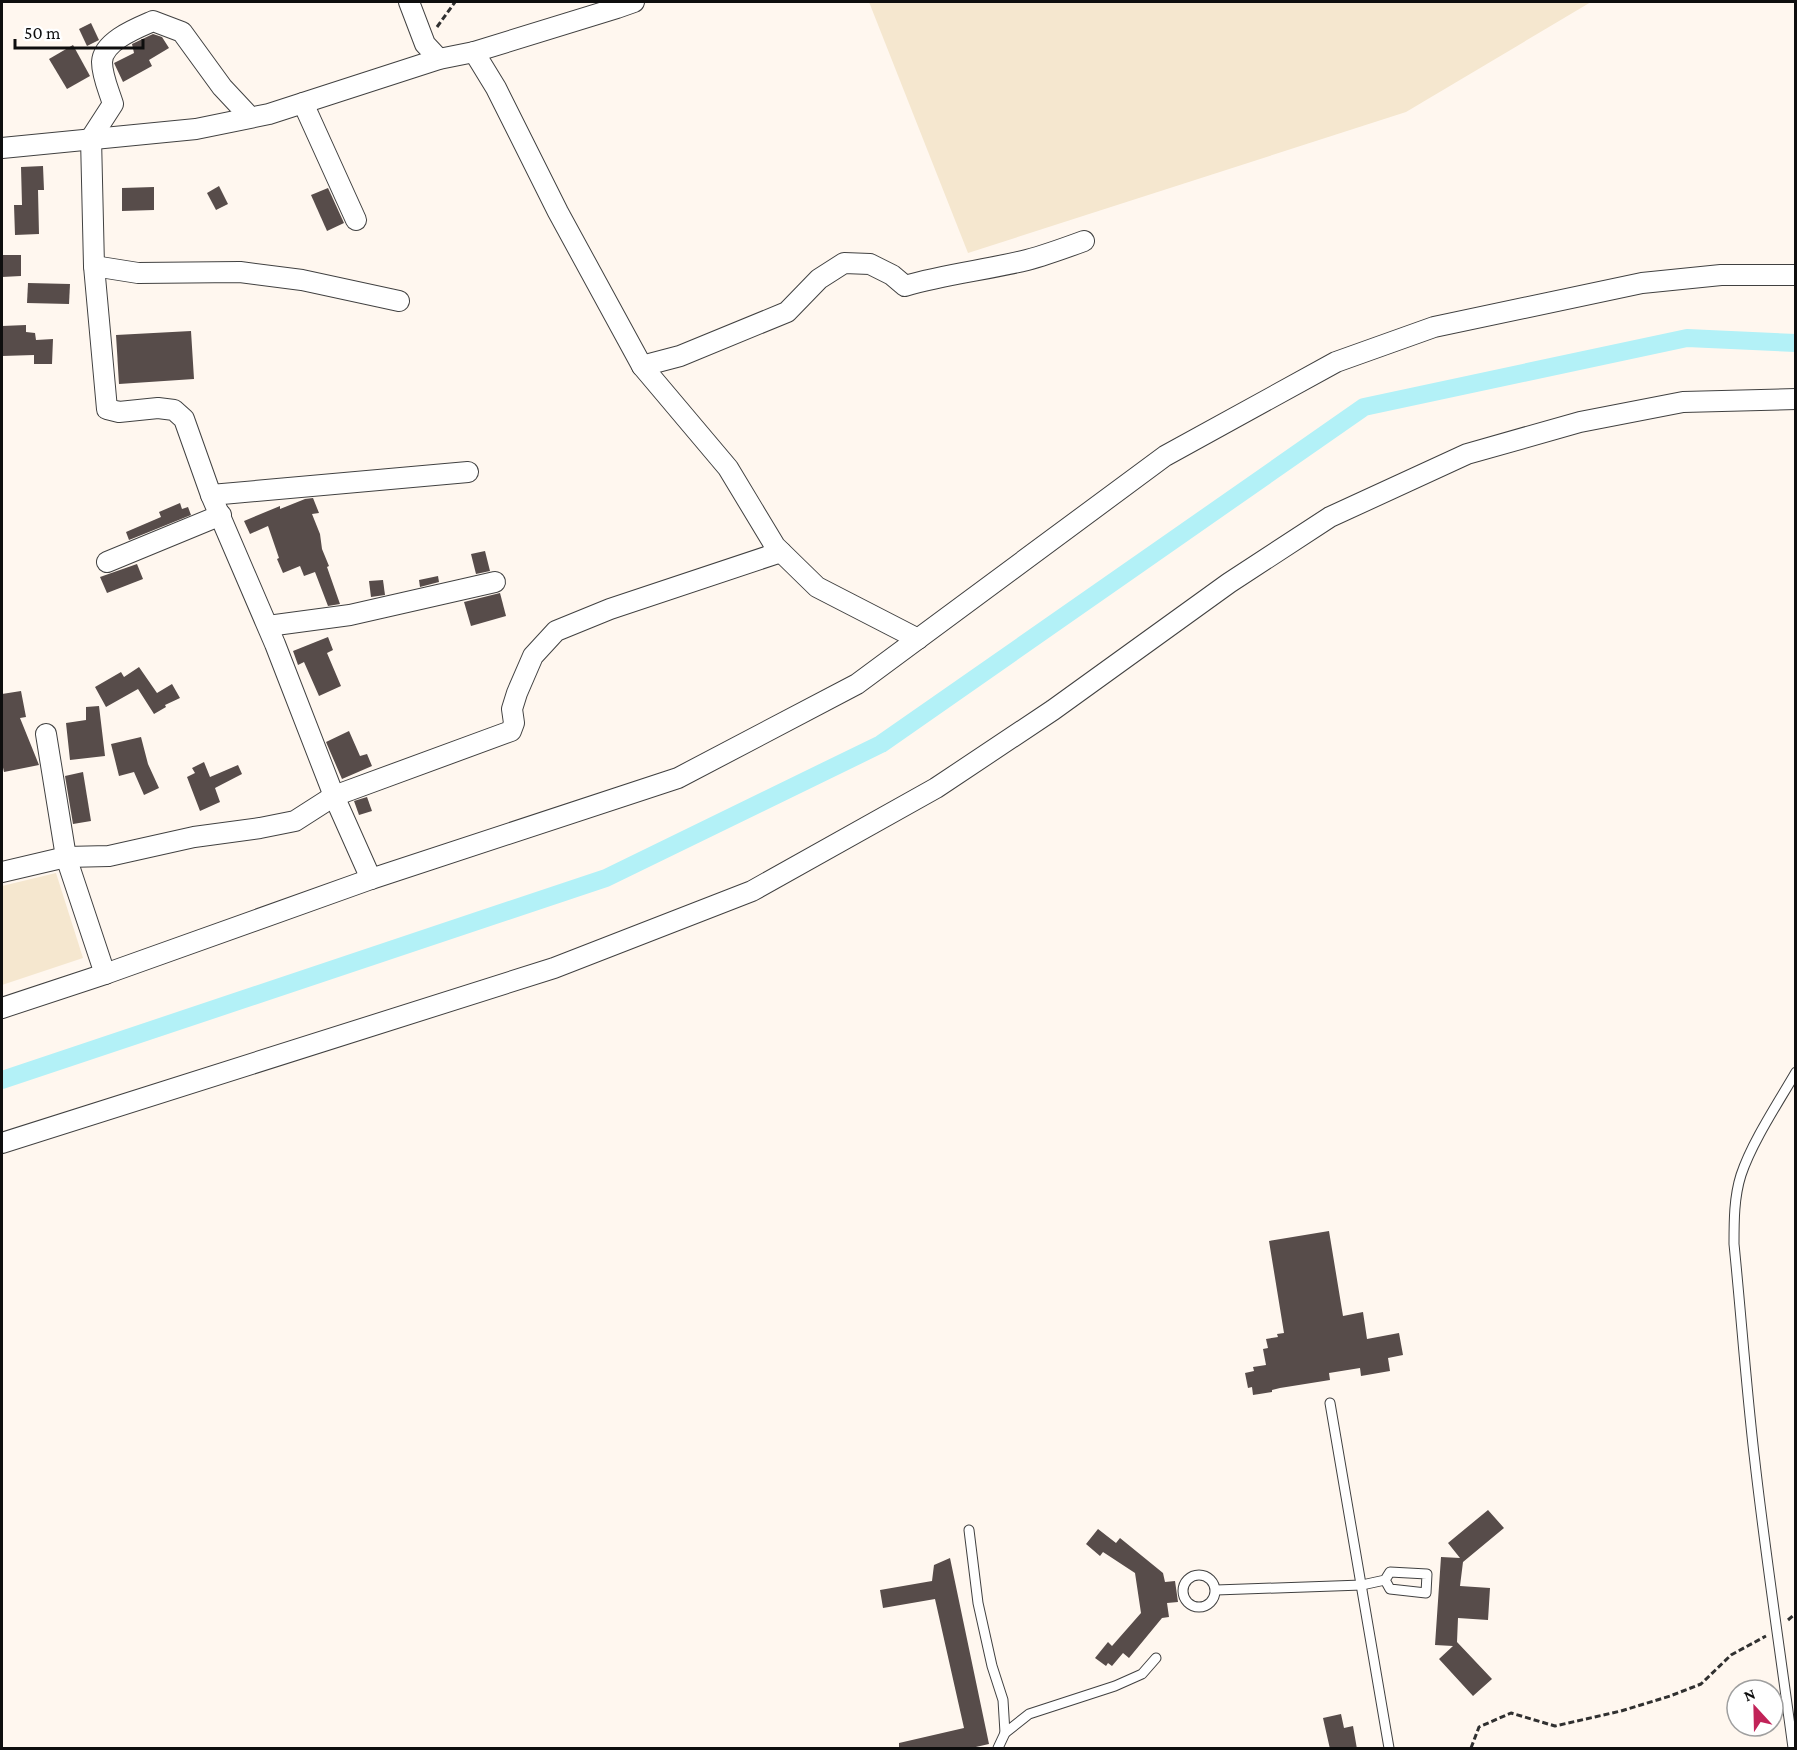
<svg xmlns="http://www.w3.org/2000/svg" width="1797" height="1750" font-family="'Crimson Pro',serif">
<style>
.farmland{fill:#f5e7cf}
.lines{fill:none;stroke-linecap:round;stroke-linejoin:round}
.canal{stroke:#b3f1f7;stroke-width:18}
.building{fill:#574c4a}
.service-casing{stroke:#414141;stroke-width:11}
.minor-casing{stroke:#414141;stroke-width:22}
.path{stroke:#303030;stroke-width:3;stroke-dasharray:6 3;stroke-linecap:butt}
.service{stroke:#fff;stroke-width:9}
.minor{stroke:#fff;stroke-width:20}
</style>
<rect width="100%" height="100%" fill="#fff7ef"/>
<g class="farmland">
<polygon points="869,2 1591,2 1406,112 968,253"/>
<polygon points="56,873 83,958 2,985 2,886"/>
</g>
<g class="lines">
<polyline class="canal" points="2,1080 606,878 881,744 1364,407 1687,338 1796,343"/>
</g>
<g class="building">
<polygon points="91,23 99,40 87,46 79,29"/>
<polygon points="153,34 162,37 169,48 149,60 152,66 123,82 114,63 134,53 132,44"/>
<polygon points="73,45 90,76 67,89 49,59"/>
<polygon points="43,166 44,190 38,190 39,234 15,235 14,205 22,205 21,167"/>
<polygon points="219,186 228,204 216,210 207,193"/>
<polygon points="154,187 154,210 122,211 122,188"/>
<polygon points="328,188 344,223 327,231 311,195"/>
<polygon points="2,255 21,255 21,276 2,277"/>
<polygon points="28,283 70,284 69,304 27,303"/>
<polygon points="26,325 26,332 35,333 36,340 53,339 52,364 34,364 34,355 2,356 2,326"/>
<polygon points="191,331 194,379 119,384 116,335"/>
<polygon points="313,498 319,513 312,514 320,534 322,549 329,566 327,567 340,604 328,606 315,572 304,576 300,566 283,573 277,559 279,558 268,526 250,534 244,521 280,506 280,509 305,499"/>
<polygon points="180,503 182,509 188,507 191,515 129,540 126,532 161,517 159,512"/>
<polygon points="485,551 490,571 476,574 471,554"/>
<polygon points="137,564 143,579 107,593 100,577"/>
<polygon points="438,576 439,582 420,587 419,580"/>
<polygon points="383,580 385,595 371,597 369,581"/>
<polygon points="500,593 506,616 471,626 464,602"/>
<polygon points="328,637 333,650 327,653 341,686 319,696 304,662 298,665 293,651"/>
<polygon points="139,667 157,693 172,684 180,698 165,705 166,707 154,714 138,689 106,707 95,687 121,672 124,677"/>
<polygon points="21,691 26,717 20,718 39,765 4,772 2,763 2,694"/>
<polygon points="99,706 105,756 70,760 66,723 86,720 86,707"/>
<polygon points="349,731 360,756 367,754 372,766 342,779 326,742"/>
<polygon points="141,737 148,764 159,788 144,795 134,772 119,776 111,744"/>
<polygon points="204,762 210,777 238,765 242,774 215,788 220,802 200,811 187,777 195,773 192,768"/>
<polygon points="83,772 91,821 73,824 65,776"/>
<polygon points="367,797 372,811 359,815 354,801"/>
<polygon points="1329,1231 1343,1316 1363,1312 1367,1339 1399,1333 1403,1355 1388,1358 1390,1371 1361,1376 1360,1368 1329,1373 1330,1380 1280,1388 1272,1390 1272,1392 1253,1395 1252,1387 1248,1388 1245,1373 1254,1371 1253,1367 1266,1365 1263,1349 1268,1348 1266,1339 1278,1337 1277,1334 1284,1333 1269,1241"/>
<polygon points="1488,1510 1504,1528 1463,1562 1460,1586 1490,1588 1488,1620 1458,1618 1457,1642 1492,1679 1473,1696 1439,1659 1453,1646 1435,1645 1441,1557 1460,1558 1448,1543"/>
<polygon points="1098,1529 1116,1543 1120,1538 1163,1573 1165,1582 1175,1581 1178,1602 1167,1603 1169,1617 1162,1618 1129,1658 1123,1653 1112,1666 1108,1663 1106,1666 1095,1658 1108,1642 1112,1646 1141,1613 1135,1573 1103,1552 1100,1556 1086,1544"/>
<polygon points="950,1558 989,1744 967,1749 899,1749 899,1743 964,1728 935,1599 883,1608 880,1590 932,1581 934,1565"/>
<polygon points="1341,1714 1344,1728 1353,1726 1357,1749 1330,1749 1323,1718"/>
</g>
<g class="lines">
<defs>
<g id="service">
<polyline points="1330,1403 1389,1748"/>
<polyline points="969,1530 978,1603 992,1666 1003,1700 1005,1733"/>
<circle cx="1199" cy="1591" r="16"/>
<polyline points="1216,1590 1362,1585 1385,1580 1390,1589 1426,1593 1427,1574 1390,1572 1385,1580"/>
<polyline points="998,1748 1005,1733 1029,1714 1115,1686 1142,1674 1156,1658"/>
<path d="M1793,1748C1780,1650 1765,1552 1754,1454C1746,1384 1741,1314 1734,1244C1734,1221 1734,1197 1741,1175C1752,1142 1778,1103 1796,1072"/>
</g>
<g id="minor">
<polyline points="409,2 425,44 439,59"/>
<polyline points="474,52 496,88 558,212 642,366 728,468 775,546 817,587 918,639"/>
<polyline points="303,103 356,220"/>
<path d="M250,117L222,87L182,32L153,21C137,28 103,41 102,62C102,76 109,91 113,104L91,138L94,266L107,409L119,412L158,408L174,410L184,419L211,495L275,644L334,796L371,879"/>
<polyline points="2,148 196,129 269,114 439,59 474,52 617,8 634,2"/>
<polyline points="94,266 138,273 240,272 302,280 399,301"/>
<path d="M642,366L680,356L787,312L819,279L844,263L870,264L892,275L905,286C945,274 987,270 1027,260C1046,255 1065,248 1084,241"/>
<polyline points="211,495 468,472"/>
<polyline points="107,562 221,515"/>
<polyline points="268,626 350,615 495,582"/>
<polyline points="46,734 66,857 105,974"/>
<polyline points="2,872 66,857 109,856 194,837 260,828 295,821 334,796 511,731 514,723 512,709 517,693 533,656 556,631 610,609 781,552"/>
<polyline points="2,1008 105,974 371,879 678,778 857,684 1165,456 1336,362 1434,327 1642,283 1721,275 1796,275"/>
<polyline points="2,1143 554,968 752,891 936,788 1053,710 1229,583 1330,517 1467,454 1580,422 1683,402 1796,399"/>
</g>
</defs>
<use href="#service" class="service-casing"/>
<use href="#minor" class="minor-casing"/>
<g class="path">
<polyline points="437,27 455,2"/>
<polyline points="1788,1620 1796,1613"/>
<polyline points="1471,1748 1479,1727 1511,1713 1555,1726 1621,1711 1670,1696 1701,1684 1731,1655 1766,1636"/>
</g>
<use href="#service" class="service"/>
<use href="#minor" class="minor"/>
</g>
<rect width="1797" height="1750" fill="none" stroke="#0e0e0e" stroke-width="6"/>
<g transform="translate(1755 1708) rotate(338)"><circle r="28" fill="#ffffff" stroke="#9f9f9f" stroke-width="1.5"/>
<path d="M0-4.5L10 22L0 15L-10 22Z" fill="#c12358"/>
<text y="-9" font-size="16" font-weight="bold" text-anchor="middle" fill="#0e0e0e">N</text>
</g>
<path d="M15 39v9h128v-9" fill="none" stroke="#0e0e0e" stroke-width="3"/>
<text x="24" y="39" font-size="18" fill="#0e0e0e" stroke="#ffffff" stroke-width="4.5" paint-order="stroke">50 m</text>
</svg>
